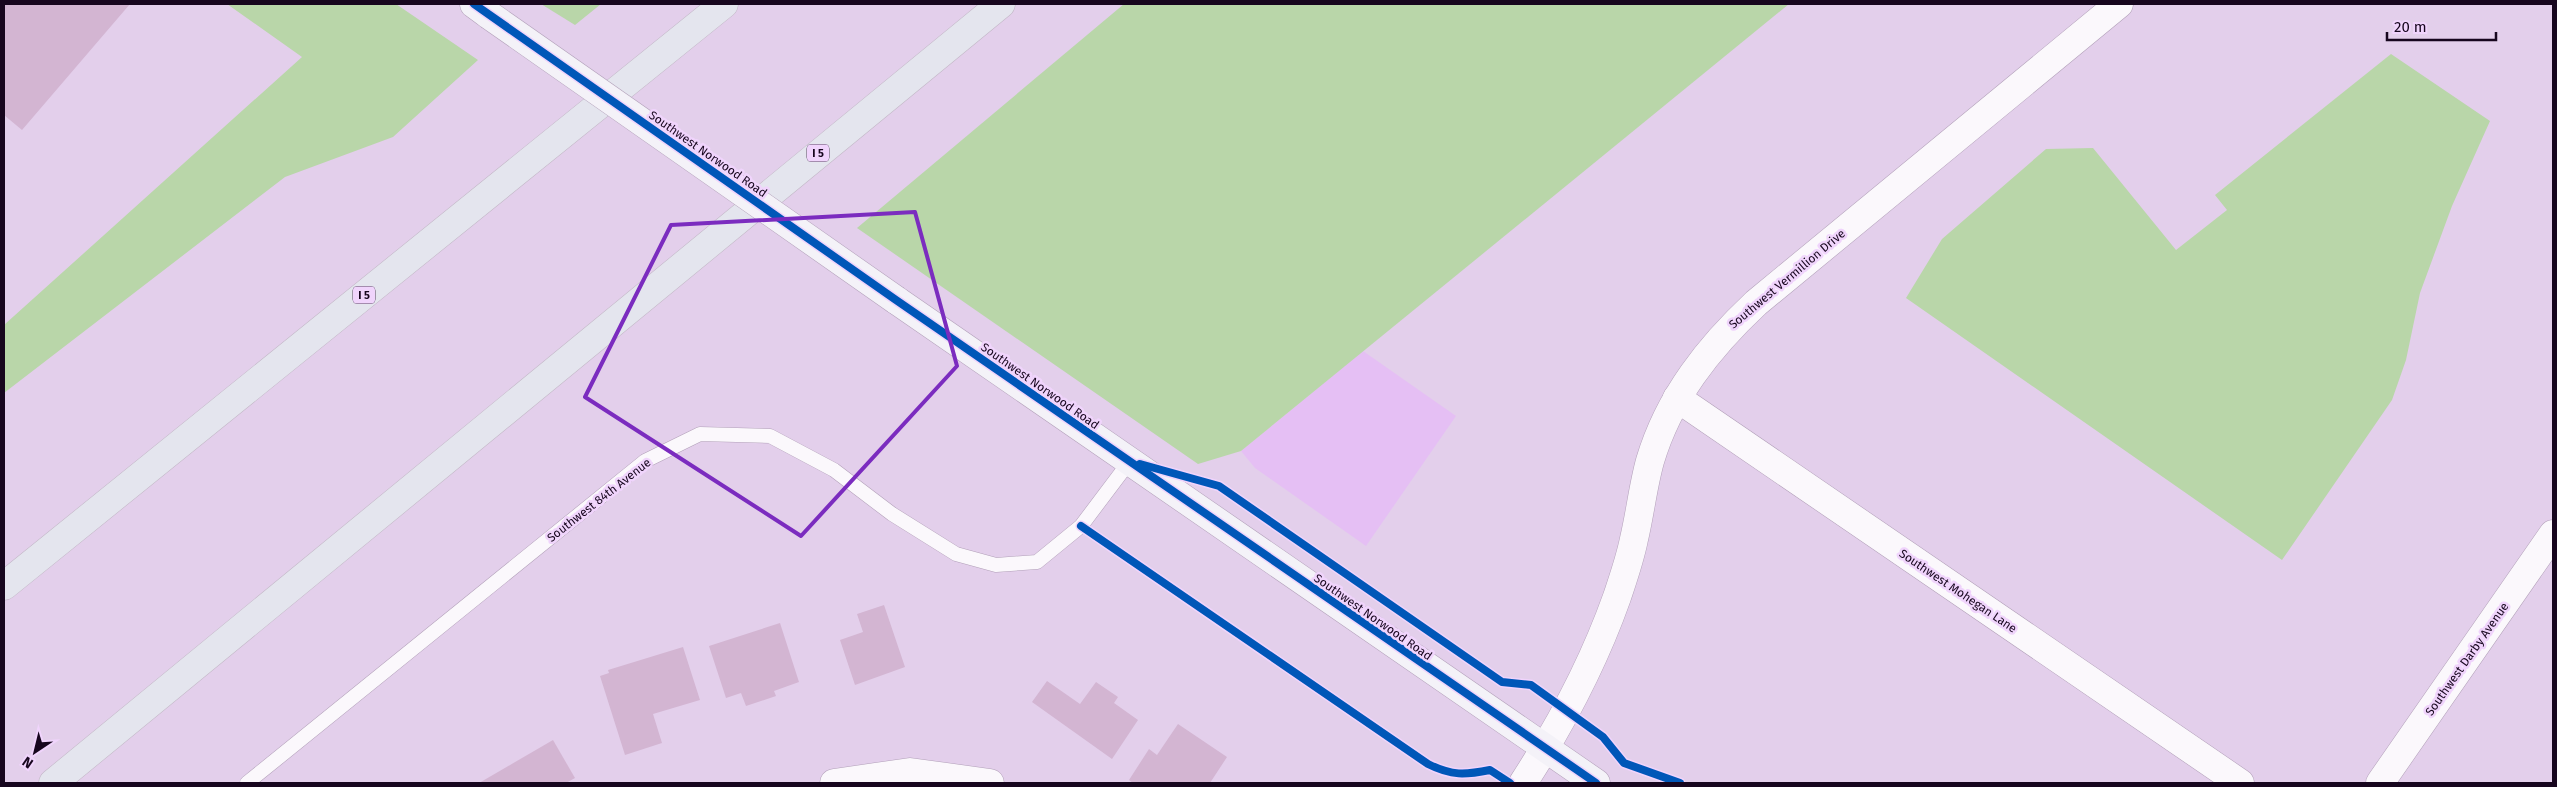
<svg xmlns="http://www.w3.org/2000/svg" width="2557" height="787" font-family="'Fira Sans',sans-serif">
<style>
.built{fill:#e5bff4}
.green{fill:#b9d6a9}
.building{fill:#d3b5d2}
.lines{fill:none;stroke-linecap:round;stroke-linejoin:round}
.lane-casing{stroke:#b2a0b9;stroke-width:15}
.street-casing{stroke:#b2a0b9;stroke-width:29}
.secondary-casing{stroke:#b2a0b9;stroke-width:29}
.highway-casing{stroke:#c2b7c6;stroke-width:29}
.lane{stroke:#fbf8fc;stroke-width:14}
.street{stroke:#fbf8fc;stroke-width:28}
.secondary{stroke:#f4f2f8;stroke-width:28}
.highway{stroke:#e4e5ee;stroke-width:28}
.secondary-bridge-casing{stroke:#b2a0b9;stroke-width:29;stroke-linecap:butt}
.secondary-bridge{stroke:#f4f2f8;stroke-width:28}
.cycleway-casing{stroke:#f0d4fc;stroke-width:11}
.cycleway{stroke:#0057b8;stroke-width:8}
.marked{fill:none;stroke:#7b2cbf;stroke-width:4;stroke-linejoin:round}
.labels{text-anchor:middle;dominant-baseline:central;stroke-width:5;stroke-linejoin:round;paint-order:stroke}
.shield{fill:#f0d4fc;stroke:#584461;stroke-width:1}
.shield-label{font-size:11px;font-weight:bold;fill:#17061e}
.street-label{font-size:12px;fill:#17061e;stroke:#f0d4fc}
</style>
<rect width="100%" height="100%" fill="#e3cfeb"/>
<polygon class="built" points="1363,351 1456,416 1366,546 1255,468 1241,451"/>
<g class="green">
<polygon points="227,4 396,4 478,60 393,137 285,177 4,393 4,325 302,57"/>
<polygon points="541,4 601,4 575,25"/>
<polygon points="1124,4 1789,4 1241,451 1198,464 857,228"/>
<polygon points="2391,54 2490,121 2452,206 2420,293 2406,360 2392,400 2282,560 1906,298 1942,239 2046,149 2093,148 2176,250 2227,210 2215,195"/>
</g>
<g class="building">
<polygon points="4,4 130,4 22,130 4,115"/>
<polygon points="884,605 905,667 855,685 840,640 863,632 857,614"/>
<polygon points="780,623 799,682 774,691 776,696 746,706 741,693 726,698 709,646"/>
<polygon points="683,647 700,700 653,714 662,743 625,755 600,676 609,673 608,670"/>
<polygon points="1047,681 1080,704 1096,682 1118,697 1114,703 1138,720 1112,759 1032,702"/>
<polygon points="1178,724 1227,757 1210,783 1133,783 1129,780 1149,749 1157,755"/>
<polygon points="553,740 575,778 566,783 479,783"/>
</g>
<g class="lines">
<defs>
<polyline id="lane" points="247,783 645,461 700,434 770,436 834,470 892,514 956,554 996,565 1037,562 1081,526 1130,461"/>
<g id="street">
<polyline points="1677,398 2240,783"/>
<polyline points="834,783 910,772 990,783"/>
<path d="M1523,783C1560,726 1594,662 1617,597C1623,579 1630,559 1634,539C1640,514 1643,486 1650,461C1669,397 1709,347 1756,303L2119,4"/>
<polyline points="2380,783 2553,534"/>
</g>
<g id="secondary">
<polyline points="474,4 489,15"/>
<polyline points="896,300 1596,783"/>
</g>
<g id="highway">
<polyline points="4,586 724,4"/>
<polyline points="53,783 1001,4"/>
</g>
</defs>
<use href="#lane" class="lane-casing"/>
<use href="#street" class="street-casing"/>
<use href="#secondary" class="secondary-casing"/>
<use href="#highway" class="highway-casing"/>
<use href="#lane" class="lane"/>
<use href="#street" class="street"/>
<use href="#secondary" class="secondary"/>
<use href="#highway" class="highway"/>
<defs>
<polyline id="secondary-bridge" points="489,15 896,300"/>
</defs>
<use href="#secondary-bridge" class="secondary-bridge-casing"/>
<use href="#secondary-bridge" class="secondary-bridge"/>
<defs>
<g id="cycleway">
<polyline points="474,4 896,300 1596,783"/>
<polyline points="1140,464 1219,486 1502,682 1531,685 1603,737 1624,763 1680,783"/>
<path d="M1081,526L1428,764C1452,776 1465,775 1490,770L1510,783"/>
</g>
</defs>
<use href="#cycleway" class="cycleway-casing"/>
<use href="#cycleway" class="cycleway"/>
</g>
<path class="marked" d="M915,212L957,366L801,536L585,397L671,225Z"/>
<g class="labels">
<g class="shield">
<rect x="807" y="144.5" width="22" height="17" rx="4"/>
<rect x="353" y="286.5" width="22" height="17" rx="4"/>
</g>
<g class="shield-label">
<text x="818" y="153">I 5</text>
<text x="364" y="295">I 5</text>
</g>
<g class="street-label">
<text transform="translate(708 154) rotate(35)">Southwest Norwood Road</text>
<text transform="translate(1787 279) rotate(-40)">Southwest Vermillion Drive</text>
<text transform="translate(1040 386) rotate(35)">Southwest Norwood Road</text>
<text transform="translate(599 500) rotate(-38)">Southwest 84th Avenue</text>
<text transform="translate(1958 591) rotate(34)">Southwest Mohegan Lane</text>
<text transform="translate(1373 617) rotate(35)">Southwest Norwood Road</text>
<text transform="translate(2467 659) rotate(-55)">Southwest Darby Avenue</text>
</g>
</g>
<rect width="2557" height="787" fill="none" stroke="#17061e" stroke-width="10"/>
<g transform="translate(35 752) rotate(215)" stroke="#f0d4fc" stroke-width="4" paint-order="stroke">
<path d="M0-4L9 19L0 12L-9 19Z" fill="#17061e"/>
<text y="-8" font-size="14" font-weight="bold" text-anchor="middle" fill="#17061e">N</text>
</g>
<path d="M2387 32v8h109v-8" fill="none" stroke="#17061e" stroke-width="2.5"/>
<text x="2394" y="32" font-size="15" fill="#17061e" stroke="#f0d4fc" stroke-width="4" paint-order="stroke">20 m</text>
</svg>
